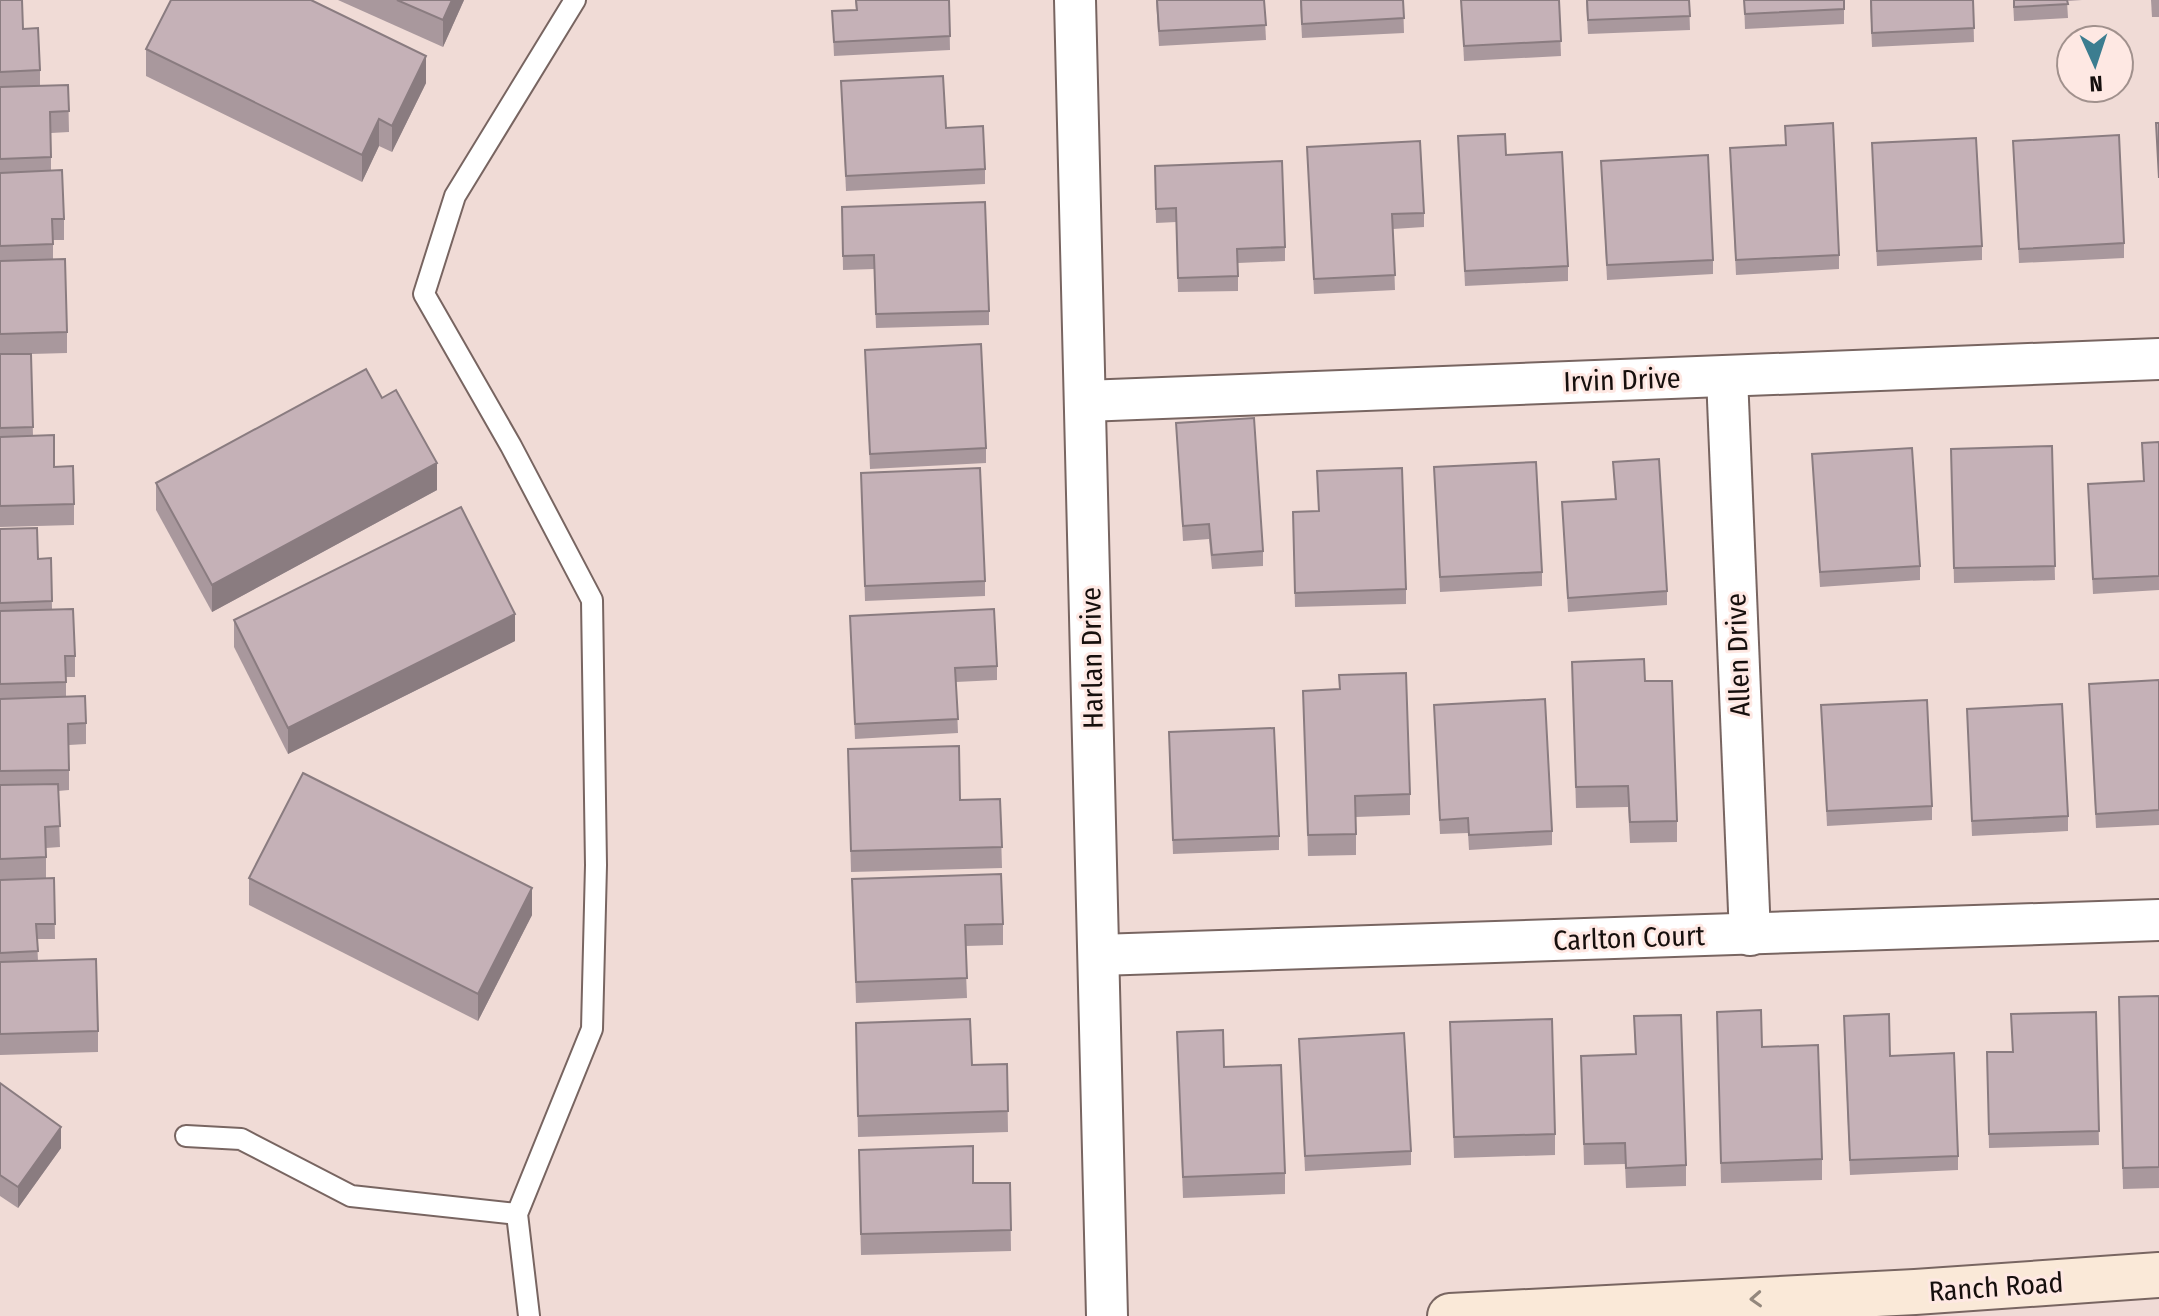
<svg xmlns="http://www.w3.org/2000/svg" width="2159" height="1316" font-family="'Fira Sans Condensed',sans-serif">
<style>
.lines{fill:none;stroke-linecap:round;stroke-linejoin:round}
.lane-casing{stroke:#786561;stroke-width:24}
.street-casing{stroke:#786561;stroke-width:44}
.secondary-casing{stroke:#786561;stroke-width:48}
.lane{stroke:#fff;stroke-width:20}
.street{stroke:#fff;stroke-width:40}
.secondary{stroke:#fae9d8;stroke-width:44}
.wall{fill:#a9989d}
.shaded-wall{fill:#8a7c80}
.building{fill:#c5b1b7;stroke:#8a7c80;stroke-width:2}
.oneway{stroke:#93877d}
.labels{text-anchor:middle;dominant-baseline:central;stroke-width:6;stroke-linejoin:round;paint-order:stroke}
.street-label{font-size:28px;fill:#160f0d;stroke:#fee8e3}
</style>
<rect width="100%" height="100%" fill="#f0dbd6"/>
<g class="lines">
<defs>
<g id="lane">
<polyline points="186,1136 241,1139 351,1196 517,1214"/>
<polyline points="529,1316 517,1214 592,1029 596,865 592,600 511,446 424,294 455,196 575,0"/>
</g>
<g id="street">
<polyline points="1075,0 1107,1316"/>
<polyline points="1727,376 1750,935"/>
<polyline points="1085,401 2159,359"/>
<polyline points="1099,955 2159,920"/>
</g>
<polyline id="secondary" points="1450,1316 1915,1292 2159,1275"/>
</defs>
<use href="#lane" class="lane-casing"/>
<use href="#street" class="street-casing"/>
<use href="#secondary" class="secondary-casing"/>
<use href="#lane" class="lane"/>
<use href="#street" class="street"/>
<use href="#secondary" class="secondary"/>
</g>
<g class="wall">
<polygon points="0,0 31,0 22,0 23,29 40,70 40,86 68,85 69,132 51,133 51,170 64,219 64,240 53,240 53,259 67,332 67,353 31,354 33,436 54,467 74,504 74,525 0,527"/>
<polygon points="338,0 464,0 443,47"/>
<polygon points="855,0 949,0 950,50 834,56 832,11 856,10"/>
<polygon points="1156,0 1264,0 1266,40 1159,46"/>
<polygon points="1300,0 1403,0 1404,33 1302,38"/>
<polygon points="1461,0 1559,0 1561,56 1464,61"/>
<polygon points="1586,0 1689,0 1690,30 1588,34"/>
<polygon points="1744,0 1844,0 1844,24 1745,29"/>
<polygon points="1870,0 1973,0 1974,42 1872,47"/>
<polygon points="2013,0 2082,0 2067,1 2068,18 2014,21"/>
<polygon points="2151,0 2159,0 2159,17 2152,17"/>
<polygon points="146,49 426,83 392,152 379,146 362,182 146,76"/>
<polygon points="841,81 946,128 985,169 985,184 846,191"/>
<polygon points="1785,126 1839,255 1839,269 1736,275 1730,148 1785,145"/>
<polygon points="1458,136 1506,155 1568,266 1568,281 1465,286"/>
<polygon points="2013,141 2124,243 2124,258 2019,263"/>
<polygon points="1872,143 1982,246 1982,260 1877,266"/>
<polygon points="1307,147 1424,213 1424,227 1393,229 1395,290 1314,294"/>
<polygon points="1601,161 1713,260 1713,274 1607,280"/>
<polygon points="1155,180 1285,247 1285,261 1238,263 1238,291 1178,292 1176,222 1156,223"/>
<polygon points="842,207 989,311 989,325 876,328 874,269 843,270"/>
<polygon points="865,350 986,448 986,463 870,469"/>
<polygon points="382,398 437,490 212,612 156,510 156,483"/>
<polygon points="1176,423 1263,551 1263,566 1212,569 1209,539 1183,541"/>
<polygon points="2159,442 2159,590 2093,594 2088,484 2144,481 2142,443"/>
<polygon points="2052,446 2055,580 1954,583 1951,449"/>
<polygon points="1812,454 1920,566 1920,580 1820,587"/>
<polygon points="1613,462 1667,591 1667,605 1568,612 1562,502 1615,499"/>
<polygon points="1434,467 1542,572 1542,586 1440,592"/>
<polygon points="861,473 985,581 985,596 865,601"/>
<polygon points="1293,512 1406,589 1406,604 1295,607"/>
<polygon points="0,529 38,559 51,558 52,609 75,656 75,677 66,677 66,697 86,723 86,744 69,745 69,790 58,791 60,847 46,848 46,878 0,880"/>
<polygon points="850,616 997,666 997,680 956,682 958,733 855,739"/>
<polygon points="234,620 515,641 288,754 234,647"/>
<polygon points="1572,662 1645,681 1677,821 1677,842 1630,843 1628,807 1576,808"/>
<polygon points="1339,675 1410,794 1410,815 1356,817 1356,855 1308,856 1303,691 1339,690"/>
<polygon points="2159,680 2159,825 2096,828 2089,684"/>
<polygon points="1434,705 1552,831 1552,845 1469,850 1468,833 1440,834"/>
<polygon points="1821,705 1932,806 1932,820 1827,826"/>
<polygon points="1967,709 2068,816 2068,831 1972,836"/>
<polygon points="1169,746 1279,836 1279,850 1173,854"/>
<polygon points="848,749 960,800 1000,799 1002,868 851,872"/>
<polygon points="54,878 55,939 37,939 38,961 98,1031 98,1052 0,1055 0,880"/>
<polygon points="249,878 532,915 478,1021 249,905"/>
<polygon points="852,879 1003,924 1003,945 965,946 967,998 856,1003"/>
<polygon points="2159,996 2159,1188 2123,1189 2119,1018"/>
<polygon points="1717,1012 1762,1047 1822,1159 1822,1180 1721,1183"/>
<polygon points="2096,1012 2099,1145 1989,1148 1987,1052 2012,1052"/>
<polygon points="1634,1016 1686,1165 1686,1186 1626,1188 1625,1164 1584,1165 1581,1056 1635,1054"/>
<polygon points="1450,1022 1555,1134 1555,1155 1454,1158"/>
<polygon points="1844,1030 1890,1056 1958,1156 1958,1170 1850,1175"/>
<polygon points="1177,1032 1224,1067 1285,1173 1285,1194 1183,1198"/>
<polygon points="1299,1039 1411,1151 1411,1165 1305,1171"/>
<polygon points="856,1044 972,1065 1007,1064 1008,1132 858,1137"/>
<polygon points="0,1083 61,1148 18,1208 0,1196"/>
<polygon points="859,1171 973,1183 1010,1183 1011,1251 861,1255"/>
</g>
<g class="shaded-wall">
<polygon points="452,0 464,0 443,47 443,20"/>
<polygon points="426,56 426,83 392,152 392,126"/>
<polygon points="379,119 379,146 362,182 362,155"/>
<polygon points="437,463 437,490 212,612 212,585"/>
<polygon points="515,614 515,641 288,754 288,728"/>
<polygon points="532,888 532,915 478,1021 478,994"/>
<polygon points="61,1127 61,1148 18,1208 18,1187"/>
</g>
<g class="building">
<polygon points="0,0 22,0 23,29 38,28 40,70 0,72"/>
<polygon points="171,0 311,0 426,56 392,126 379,119 362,155 146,49"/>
<polygon points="397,0 452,0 443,20"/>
<polygon points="856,0 949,0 950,36 834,42 832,11 857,10"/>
<polygon points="1157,0 1264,0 1266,25 1159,31"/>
<polygon points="1301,0 1403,0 1404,18 1302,24"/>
<polygon points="1461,0 1559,0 1561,41 1464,46"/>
<polygon points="1587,0 1689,0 1690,16 1588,20"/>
<polygon points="1744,0 1844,0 1844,9 1745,14"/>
<polygon points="1871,0 1973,0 1974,28 1872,33"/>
<polygon points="2014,0 2067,0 2068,4 2014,7"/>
<polygon points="943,76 946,128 983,126 985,169 846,176 841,81"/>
<polygon points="68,85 69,111 50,112 51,157 0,159 0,87"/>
<polygon points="1833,123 1839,255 1736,260 1730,148 1786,145 1785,126"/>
<polygon points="2156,123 2159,123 2159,178"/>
<polygon points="1505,134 1506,155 1562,152 1568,266 1465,271 1458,136"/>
<polygon points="2119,135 2124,243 2019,249 2013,141"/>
<polygon points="1976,138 1982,246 1877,251 1872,143"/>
<polygon points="1420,141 1424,213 1392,214 1395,275 1314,279 1307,147"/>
<polygon points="1708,155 1713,260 1607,265 1601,161"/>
<polygon points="1282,161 1285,247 1237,249 1238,276 1178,278 1176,208 1156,209 1155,166"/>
<polygon points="62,170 64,219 52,219 53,244 0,246 0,173"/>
<polygon points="985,202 989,311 876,314 874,255 843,256 842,207"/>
<polygon points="65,259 67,332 0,334 0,261"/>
<polygon points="981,344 986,448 870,454 865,350"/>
<polygon points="0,354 31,354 33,427 0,428"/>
<polygon points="366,369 382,398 396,390 437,463 212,585 156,483"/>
<polygon points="1254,418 1263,551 1212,555 1209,524 1183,526 1176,423"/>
<polygon points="54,435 54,467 73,466 74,504 0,506 0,437"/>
<polygon points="2159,442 2159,576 2093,579 2088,484 2144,481 2142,443"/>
<polygon points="2052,446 2055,566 1954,568 1951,449"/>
<polygon points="1912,448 1920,566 1820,572 1812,454"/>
<polygon points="1659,459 1667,591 1568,598 1562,502 1616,499 1613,462"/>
<polygon points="1536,462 1542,572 1440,577 1434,467"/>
<polygon points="980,468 985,581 865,586 861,473"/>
<polygon points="1402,468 1406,589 1295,593 1293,512 1319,511 1317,471"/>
<polygon points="461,507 515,614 288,728 234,620"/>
<polygon points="37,528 38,559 51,558 52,601 0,603 0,529"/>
<polygon points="73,609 75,656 65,656 66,682 0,684 0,611"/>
<polygon points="994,609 997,666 955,668 958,719 855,724 850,616"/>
<polygon points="1644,659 1645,681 1672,681 1677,821 1630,822 1628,786 1576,787 1572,662"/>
<polygon points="1406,673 1410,794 1355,796 1356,834 1308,835 1303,691 1340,689 1339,675"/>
<polygon points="2159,680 2159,810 2096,814 2089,684"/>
<polygon points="85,696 86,723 68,724 69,770 0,771 0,699"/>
<polygon points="1545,699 1552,831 1469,835 1468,818 1440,820 1434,705"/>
<polygon points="1927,700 1932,806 1827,811 1821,705"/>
<polygon points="2062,704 2068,816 1972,821 1967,709"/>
<polygon points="1274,728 1279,836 1173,840 1169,732"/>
<polygon points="959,746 960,800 1000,799 1002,847 851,851 848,749"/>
<polygon points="303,773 532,888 478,994 249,878"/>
<polygon points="58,784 60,826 45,827 46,857 0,859 0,785"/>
<polygon points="1001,874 1003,924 965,925 967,978 856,982 852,879"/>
<polygon points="54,878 55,924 36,924 38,951 0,953 0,880"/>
<polygon points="96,959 98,1031 0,1034 0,962"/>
<polygon points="2159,996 2159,1167 2123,1168 2119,997"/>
<polygon points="1761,1010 1762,1047 1818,1045 1822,1159 1721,1163 1717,1012"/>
<polygon points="2096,1012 2099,1131 1989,1134 1987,1052 2013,1052 2011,1014"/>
<polygon points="1889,1014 1890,1056 1954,1053 1958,1156 1850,1160 1844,1016"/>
<polygon points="1681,1015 1686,1165 1626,1168 1625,1143 1584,1144 1581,1056 1636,1054 1634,1016"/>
<polygon points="970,1019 972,1065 1007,1064 1008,1111 858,1116 856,1023"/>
<polygon points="1552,1019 1555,1134 1454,1137 1450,1022"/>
<polygon points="1223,1030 1224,1067 1281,1065 1285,1173 1183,1177 1177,1032"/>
<polygon points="1404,1033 1411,1151 1305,1156 1299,1039"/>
<polygon points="0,1083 61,1127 18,1187 0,1175"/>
<polygon points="973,1146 973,1183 1010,1183 1011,1230 861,1234 859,1150"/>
</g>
<defs><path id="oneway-chevron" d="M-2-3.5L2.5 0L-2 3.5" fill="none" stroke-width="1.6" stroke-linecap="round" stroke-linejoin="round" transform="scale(2)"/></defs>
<use class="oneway" href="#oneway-chevron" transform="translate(1756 1299) rotate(177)"/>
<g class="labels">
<g class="street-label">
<text transform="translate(1622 380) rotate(-2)">Irvin Drive</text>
<text transform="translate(1738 655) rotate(-92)">Allen Drive</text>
<text transform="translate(1092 658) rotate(-91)">Harlan Drive</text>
<text transform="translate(1629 938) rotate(-2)">Carlton Court</text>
<text transform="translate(1996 1287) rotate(-4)">Ranch Road</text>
</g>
</g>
<g transform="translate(2095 64) rotate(177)"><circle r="38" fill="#fee8e3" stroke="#a1918d" stroke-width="2"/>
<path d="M0-6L14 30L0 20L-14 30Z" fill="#3c7d90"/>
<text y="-12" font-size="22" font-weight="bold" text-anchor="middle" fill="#160f0d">N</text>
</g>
</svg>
